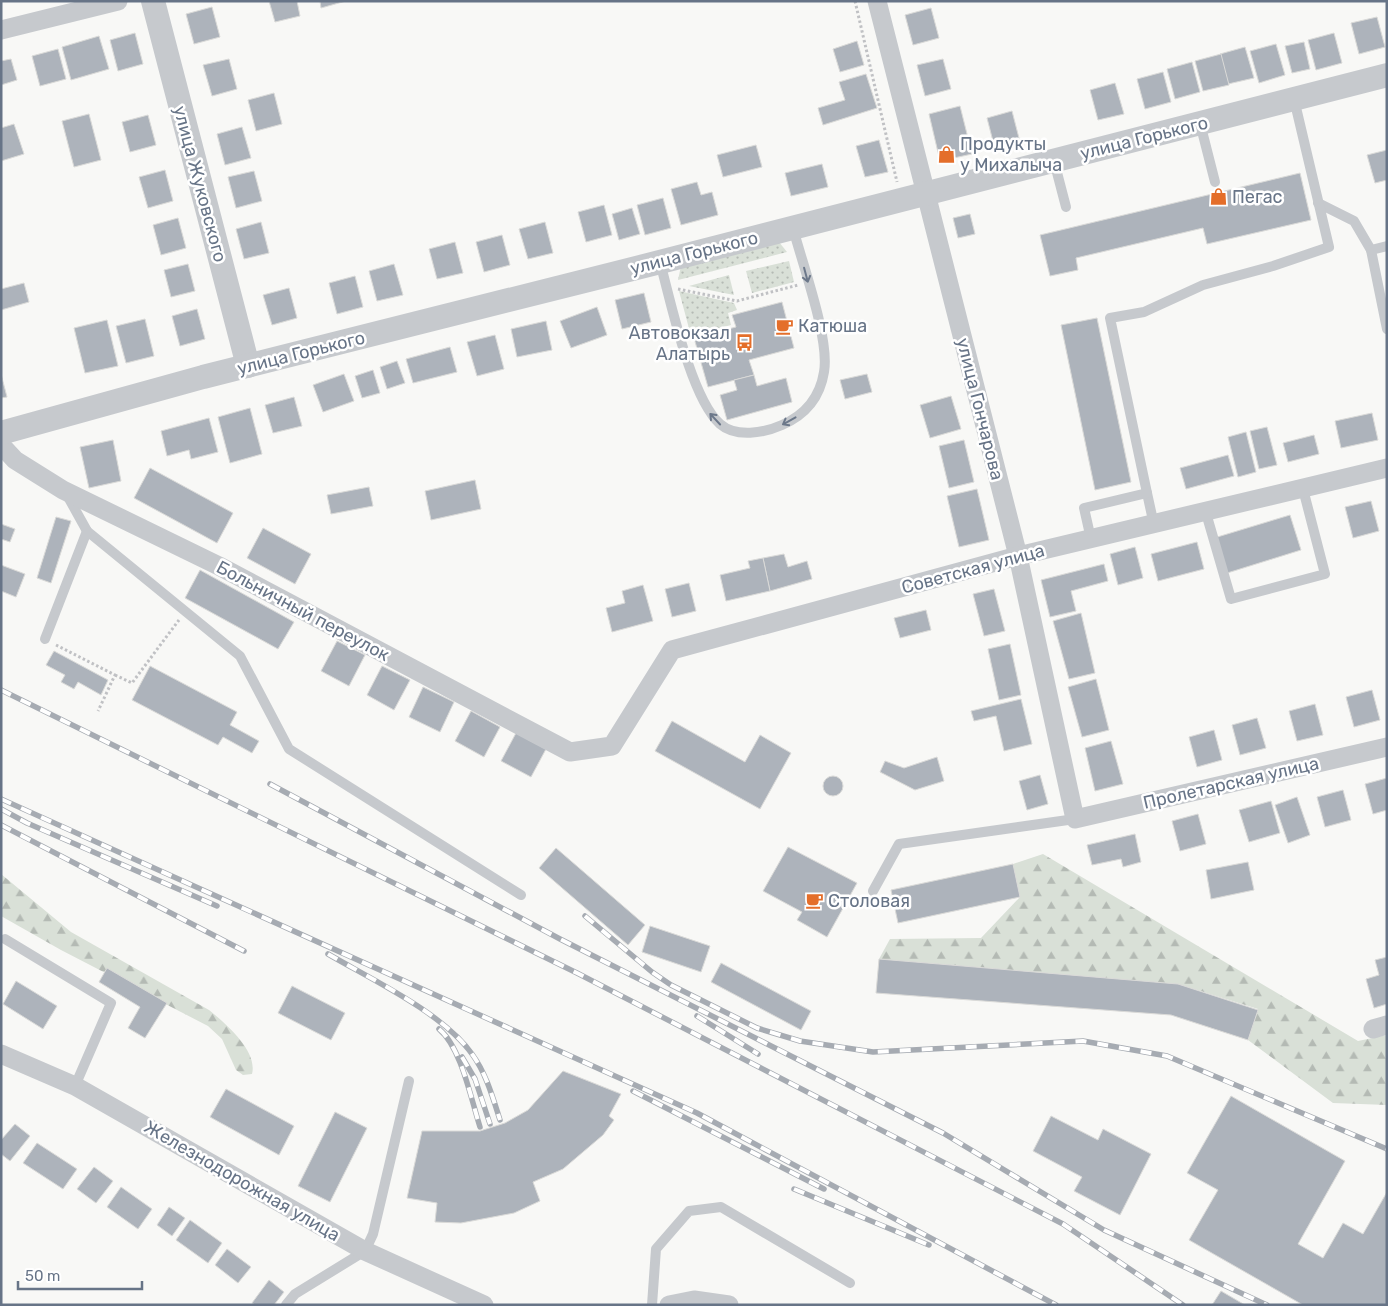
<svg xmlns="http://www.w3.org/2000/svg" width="1388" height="1306" font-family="Rubik,sans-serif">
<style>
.grass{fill:url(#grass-dots)}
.forest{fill:url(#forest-firs)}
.building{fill:#adb3bb;stroke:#dadad8}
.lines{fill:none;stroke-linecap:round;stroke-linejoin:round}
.path{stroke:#c0c1c4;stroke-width:3;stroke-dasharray:2.5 2.5;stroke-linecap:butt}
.service{stroke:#c6c9cd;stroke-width:10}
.minor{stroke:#c6c9cd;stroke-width:19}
.tertiary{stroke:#c6c9cd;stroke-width:24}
.rail-casing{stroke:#a6abb2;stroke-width:5.5}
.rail{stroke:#fff;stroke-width:4;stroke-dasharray:11;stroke-linecap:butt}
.oneway{stroke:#6c788a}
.labels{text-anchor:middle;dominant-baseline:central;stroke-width:5;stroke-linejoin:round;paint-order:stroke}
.street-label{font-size:18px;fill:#677487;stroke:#fff}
.poi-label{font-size:18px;fill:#677487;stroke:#fff;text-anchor:start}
</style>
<defs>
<pattern id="grass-dots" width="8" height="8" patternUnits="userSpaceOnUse" patternTransform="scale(1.25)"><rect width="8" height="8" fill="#d9e0d7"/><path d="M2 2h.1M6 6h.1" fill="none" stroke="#b4bab4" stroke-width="1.8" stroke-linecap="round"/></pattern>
<pattern id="forest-firs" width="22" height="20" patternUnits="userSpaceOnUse" patternTransform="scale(1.25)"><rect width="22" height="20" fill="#d9e0d7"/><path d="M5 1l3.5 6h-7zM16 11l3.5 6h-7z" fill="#b4bab4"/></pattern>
</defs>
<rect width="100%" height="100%" fill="#f8f8f6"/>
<g class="grass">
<polygon points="779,242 787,252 678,280 681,266"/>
<polygon points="789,261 794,282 752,293 746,271"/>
<polygon points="729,275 734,295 689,286"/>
<polygon points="679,291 734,303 737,310 728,313 731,325 691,336"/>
</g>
<g class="forest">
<polygon points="1043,854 1358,1041 1387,1035 1387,1105 1333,1103 1248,1040 1258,1009 1178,984 879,959 890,939 981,938 1020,897 1013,864"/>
<path d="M1,874L71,932L209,1010C226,1024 258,1051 252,1074L243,1075L236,1070L222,1039L208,1026L61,950L1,916Z"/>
</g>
<g class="building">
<polygon points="269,1 297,1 300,16 275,22"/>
<polygon points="320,1 346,1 321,8"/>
<polygon points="212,7 220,37 194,44 186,14"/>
<polygon points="931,8 939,38 913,45 905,15"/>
<polygon points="1377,17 1385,47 1359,54 1351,23"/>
<polygon points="135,33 143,64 118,71 110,40"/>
<polygon points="1334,33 1342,63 1316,70 1308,40"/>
<polygon points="99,36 109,69 71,80 62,47"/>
<polygon points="857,41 864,65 840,72 833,49"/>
<polygon points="1304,42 1310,69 1292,73 1285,46"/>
<polygon points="1276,44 1285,75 1259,83 1250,51"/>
<polygon points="1245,47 1254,78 1228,84 1220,54"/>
<polygon points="58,49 66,79 40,86 32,56"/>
<polygon points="1221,54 1229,85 1203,91 1195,61"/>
<polygon points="11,59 17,80 1,85 1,61"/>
<polygon points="229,59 237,89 212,96 203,65"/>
<polygon points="943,59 951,89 925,96 917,65"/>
<polygon points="1192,62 1200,92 1175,99 1167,69"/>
<polygon points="1163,72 1171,102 1145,109 1137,79"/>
<polygon points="866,74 877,108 823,125 818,108 845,100 839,82"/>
<polygon points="1115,83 1124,114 1098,120 1090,90"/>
<polygon points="274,93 282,124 256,131 248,100"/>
<polygon points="960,106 972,154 940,161 929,114"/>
<polygon points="1012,111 1020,142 995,149 987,118"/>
<polygon points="89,114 101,160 74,167 62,121"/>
<polygon points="148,115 156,145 130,152 122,122"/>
<polygon points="14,124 24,154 1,161 1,128"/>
<polygon points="242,127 251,158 225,165 217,134"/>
<polygon points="879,140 888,172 865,177 856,146"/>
<polygon points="756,145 762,167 723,177 717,155"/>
<polygon points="1387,150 1387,180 1375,183 1367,155"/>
<polygon points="822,164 828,187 791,196 785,173"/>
<polygon points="165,170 173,201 148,208 139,177"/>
<polygon points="254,171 262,201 236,208 228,177"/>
<polygon points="1300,173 1311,220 1207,244 1203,228 1076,258 1078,270 1050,276 1040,235"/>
<polygon points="697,182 701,195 712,192 718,215 681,225 671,189"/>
<polygon points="663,198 671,228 645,235 637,205"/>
<polygon points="604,205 612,235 586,242 578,212"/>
<polygon points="632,208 640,234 619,240 612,214"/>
<polygon points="970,214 975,234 958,238 953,218"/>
<polygon points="178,218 186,248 161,255 153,225"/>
<polygon points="261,222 269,253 244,259 236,229"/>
<polygon points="545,222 553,253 528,259 519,229"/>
<polygon points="502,235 510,265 484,272 476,242"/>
<polygon points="455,242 463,273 437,279 429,249"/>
<polygon points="188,264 195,291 171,297 164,270"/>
<polygon points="394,264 403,295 377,301 369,271"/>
<polygon points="355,276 363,307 337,314 329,283"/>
<polygon points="24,283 29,302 1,310 1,289"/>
<polygon points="289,288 297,318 272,325 263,295"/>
<polygon points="644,293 651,322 622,329 615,300"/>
<polygon points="782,302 794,348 749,360 754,375 708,387 694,338 736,327 732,315"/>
<polygon points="597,307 607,335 571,348 560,321"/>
<polygon points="197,309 205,339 180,346 172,316"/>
<polygon points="1097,318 1131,482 1095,490 1061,325"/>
<polygon points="145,319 154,356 126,363 116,326"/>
<polygon points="107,320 118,366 85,373 74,328"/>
<polygon points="546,321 552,350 517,357 511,329"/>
<polygon points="495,335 504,369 477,376 467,342"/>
<polygon points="450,347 457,372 413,383 406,359"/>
<polygon points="397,361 405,383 387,389 380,367"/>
<polygon points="373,370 380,393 362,398 355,376"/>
<polygon points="1,374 7,397 1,398"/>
<polygon points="344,374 354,401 323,412 313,385"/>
<polygon points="867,374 872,392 845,399 840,380"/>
<polygon points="754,375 757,386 786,378 792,402 727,420 720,395 737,390 734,380"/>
<polygon points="951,396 961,429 930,438 920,405"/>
<polygon points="294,397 302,426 273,433 265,405"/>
<polygon points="250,408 262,454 230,463 218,417"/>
<polygon points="1372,413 1378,440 1341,448 1335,421"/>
<polygon points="209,418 218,452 191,459 189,450 167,456 161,431"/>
<polygon points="1267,427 1277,465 1259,469 1250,431"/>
<polygon points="1246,432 1256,472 1238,477 1228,437"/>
<polygon points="1314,435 1319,454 1288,462 1283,443"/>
<polygon points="113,440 121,481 89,488 80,447"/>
<polygon points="964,440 974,482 949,488 939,446"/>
<polygon points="1228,455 1234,476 1186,489 1180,468"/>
<polygon points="150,468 233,513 217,543 134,498"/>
<polygon points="475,480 481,509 431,520 425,491"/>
<polygon points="369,487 373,506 331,514 327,495"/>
<polygon points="977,489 989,540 959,547 947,496"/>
<polygon points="1371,501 1379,531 1353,538 1345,507"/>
<polygon points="1290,515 1301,550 1224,574 1214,538"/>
<polygon points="56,517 71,521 51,583 37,578"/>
<polygon points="1,524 15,529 10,542 1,539"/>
<polygon points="263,528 311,554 295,584 247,558"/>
<polygon points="1197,542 1204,569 1158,581 1151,554"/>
<polygon points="1135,547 1143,578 1118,585 1110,554"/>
<polygon points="784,554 788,567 807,561 812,579 770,591 763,558"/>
<polygon points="763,558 770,591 726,601 720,575 750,568 748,561"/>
<polygon points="1104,564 1108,581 1071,591 1076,611 1050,617 1041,580"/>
<polygon points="1,565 25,574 16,597 1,591"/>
<polygon points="200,570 294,622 278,649 185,598"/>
<polygon points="689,583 696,611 672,617 665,589"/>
<polygon points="643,585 653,621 612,632 606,608 625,603 622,591"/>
<polygon points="994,589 1005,631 984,636 973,594"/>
<polygon points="926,610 931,630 900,638 894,618"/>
<polygon points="1081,613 1095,673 1069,679 1053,621"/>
<polygon points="337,641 365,655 349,686 321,671"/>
<polygon points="1010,644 1021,695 999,700 988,649"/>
<polygon points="54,651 108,680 101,695 78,682 74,689 61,682 65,675 46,665"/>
<polygon points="150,666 237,712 230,725 259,741 252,753 223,737 218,745 132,700"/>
<polygon points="382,666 410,680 394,710 367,695"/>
<polygon points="1096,679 1109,730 1082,737 1068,687"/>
<polygon points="423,687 454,702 440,732 409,717"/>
<polygon points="1372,690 1380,720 1354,727 1346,697"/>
<polygon points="1021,699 1032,744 1004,751 996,716 974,721 971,711"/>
<polygon points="1315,704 1323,735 1297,741 1289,711"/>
<polygon points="471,711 500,727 484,757 455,741"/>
<polygon points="1257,718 1266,748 1240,755 1232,725"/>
<polygon points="672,721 745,762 760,735 791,753 760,809 655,751"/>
<polygon points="1214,730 1222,760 1197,767 1189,737"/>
<polygon points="516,733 546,749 531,777 501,761"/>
<polygon points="1111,741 1123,784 1095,791 1085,748"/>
<polygon points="937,757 944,781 915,790 880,772 885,761 904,768"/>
<polygon points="1040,775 1048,804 1027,810 1019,781"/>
<circle cx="833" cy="786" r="10"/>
<polygon points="1387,778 1387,810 1373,814 1365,784"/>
<polygon points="1343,790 1351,820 1325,827 1317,797"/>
<polygon points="1297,797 1310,835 1288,843 1275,805"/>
<polygon points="1271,801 1280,833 1249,842 1239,810"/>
<polygon points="1198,814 1206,844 1180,851 1172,821"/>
<polygon points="1135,834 1141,862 1123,867 1121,859 1092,865 1087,845"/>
<polygon points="788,847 857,883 827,937 797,920 802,912 763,891"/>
<polygon points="556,848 645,925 628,945 539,868"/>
<polygon points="1248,862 1254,890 1211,899 1206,870"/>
<polygon points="1013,864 1020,897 898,923 891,890"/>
<polygon points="650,926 710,946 701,972 642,952"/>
<polygon points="1387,957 1387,1004 1374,1008 1366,979 1379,975 1375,960"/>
<polygon points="879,959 1178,984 1258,1010 1248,1040 1171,1015 876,993"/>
<polygon points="721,963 811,1011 801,1030 711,982"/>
<polygon points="107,968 167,1003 145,1038 128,1028 140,1007 99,982"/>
<polygon points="16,981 57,1006 43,1029 3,1004"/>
<polygon points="292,986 345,1013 331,1040 278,1013"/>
<polygon points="563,1071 621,1094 609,1116 614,1120 603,1135 563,1169 533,1182 540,1201 514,1213 461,1223 435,1222 437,1203 407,1198 422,1131 480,1131 505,1123 528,1110"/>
<polygon points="226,1089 294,1126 279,1155 210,1117"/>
<polygon points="1231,1096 1345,1161 1298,1244 1323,1258 1343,1223 1363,1234 1387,1192 1387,1305 1303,1305 1189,1240 1218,1190 1187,1173"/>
<polygon points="335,1112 367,1128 330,1202 298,1186"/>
<polygon points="1051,1116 1098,1140 1103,1129 1151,1154 1120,1215 1074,1191 1082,1177 1033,1151"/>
<polygon points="15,1124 30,1136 10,1161 1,1154 1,1140"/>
<polygon points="37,1143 77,1169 63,1189 23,1163"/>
<polygon points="94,1167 113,1181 96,1203 77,1189"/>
<polygon points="121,1187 152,1209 138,1229 107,1207"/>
<polygon points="169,1207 185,1218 172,1236 157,1225"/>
<polygon points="190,1220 222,1243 208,1263 176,1240"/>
<polygon points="227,1249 251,1267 238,1283 215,1265"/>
<polygon points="269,1280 284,1292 274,1305 255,1305 252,1303"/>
<polygon points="1221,1291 1245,1305 1212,1305"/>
</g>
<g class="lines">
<g class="path">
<polyline points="855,1 897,182"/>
<polyline points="678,289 737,301 798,285"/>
<polyline points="56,645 115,675 98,711"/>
<polyline points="115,675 132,683 179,620"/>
</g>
<g class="service">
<polyline points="1200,123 1215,182"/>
<polyline points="1054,161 1066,207"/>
<polyline points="1318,203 1354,221 1371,250 1387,329"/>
<polyline points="1371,250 1387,246"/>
<path d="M660,262C671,303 691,398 720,424C736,438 764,433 782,425C805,415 820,397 824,372C830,339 802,263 793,228"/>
<polyline points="1147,493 1154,525"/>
<polyline points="67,495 87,531 240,656 289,749 521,895"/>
<polyline points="1206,513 1231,599 1325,574 1303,489"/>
<polyline points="1091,539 1084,508 1147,493 1110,318 1144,312 1203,285 1273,266 1329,247 1294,99"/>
<polyline points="45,639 87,531"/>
<polyline points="873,891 899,844 1075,819"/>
<polyline points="5,939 111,1003 75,1086"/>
<polyline points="286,1305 295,1294 365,1251 373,1234 409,1081"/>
<polyline points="652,1305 656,1249 689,1211 721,1207 850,1283"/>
</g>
<g class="minor">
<polyline points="877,1 1018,556 1075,819 1387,747"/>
<polyline points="1,30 118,1"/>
<polyline points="1,445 15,460 63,490 219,566 570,752 612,746 672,650 1018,556 1387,468"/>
<polyline points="1373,1029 1387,1025"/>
<polyline points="1,1054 75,1086 365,1251 484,1305"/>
<polyline points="669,1305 694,1300 729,1305"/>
</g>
<g class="tertiary">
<polyline points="153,1 248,366"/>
<polyline points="1,433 203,377 660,262 1387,75"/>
</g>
<defs>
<g id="rail">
<polyline points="1,690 577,973 1063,1224 1183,1305"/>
<polyline points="270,784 560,939 943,1133 1104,1230 1267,1305"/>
<polyline points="1,799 697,1113 1056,1305"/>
<polyline points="1,809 27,823 217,906"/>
<polyline points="1,825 244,951"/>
<polyline points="585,916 652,972 671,985 757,1028 800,1041 873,1052 1083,1041 1167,1056 1387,1149"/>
<path d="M328,954C371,979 443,1013 472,1054C486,1073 493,1098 500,1120"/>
<polyline points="697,1016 758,1054"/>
<path d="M439,1029C461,1047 471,1099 480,1127"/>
<polyline points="462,1057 475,1079 490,1124"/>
<polyline points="633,1091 824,1189"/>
<polyline points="794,1189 929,1245"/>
</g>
</defs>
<use href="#rail" class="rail-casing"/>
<use href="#rail" class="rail"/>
</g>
<defs><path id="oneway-shaft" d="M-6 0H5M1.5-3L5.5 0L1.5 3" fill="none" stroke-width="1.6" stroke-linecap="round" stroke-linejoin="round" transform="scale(1.25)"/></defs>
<g class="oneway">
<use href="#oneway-shaft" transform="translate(806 275) rotate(75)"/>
<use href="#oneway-shaft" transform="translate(715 419) rotate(-133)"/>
<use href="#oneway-shaft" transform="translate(789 421) rotate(151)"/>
</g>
<defs>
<symbol id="shop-bare" viewBox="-9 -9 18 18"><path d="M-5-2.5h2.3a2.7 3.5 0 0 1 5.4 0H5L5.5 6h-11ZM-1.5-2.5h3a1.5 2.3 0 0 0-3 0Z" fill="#e46e2a" stroke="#fff" stroke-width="2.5" paint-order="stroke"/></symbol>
<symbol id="cafe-bare" viewBox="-9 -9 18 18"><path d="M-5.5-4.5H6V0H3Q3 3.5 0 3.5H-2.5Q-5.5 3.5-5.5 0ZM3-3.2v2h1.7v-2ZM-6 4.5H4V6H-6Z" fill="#e46e2a" stroke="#fff" stroke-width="2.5" paint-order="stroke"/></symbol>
<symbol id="bus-bare" viewBox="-9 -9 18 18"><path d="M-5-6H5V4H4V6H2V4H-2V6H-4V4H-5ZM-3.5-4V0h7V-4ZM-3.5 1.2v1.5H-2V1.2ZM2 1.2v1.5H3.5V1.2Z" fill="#e46e2a" stroke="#fff" stroke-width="2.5" paint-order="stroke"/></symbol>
</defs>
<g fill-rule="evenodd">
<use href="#shop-bare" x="934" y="142" width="25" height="25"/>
<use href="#shop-bare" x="1206" y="184" width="25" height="25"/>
<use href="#cafe-bare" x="772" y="314" width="25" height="25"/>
<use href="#bus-bare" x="732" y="330" width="25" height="25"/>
<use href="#cafe-bare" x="802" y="888" width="25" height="25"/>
</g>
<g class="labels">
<g class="street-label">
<text transform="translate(1144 138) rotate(-14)">улица Горького</text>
<text transform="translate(200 184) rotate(75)">улица Жуковского</text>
<text transform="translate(694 253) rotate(-14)">улица Горького</text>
<text transform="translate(301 353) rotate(-14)">улица Горького</text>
<text transform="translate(980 409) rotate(76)">улица Гончарова</text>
<text transform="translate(973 569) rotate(-15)">Советская улица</text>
<text transform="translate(303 611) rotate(28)">Больничный переулок</text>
<text transform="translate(1231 783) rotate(-13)">Пролетарская улица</text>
<text transform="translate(242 1181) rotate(30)">Железнодорожная улица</text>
</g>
<g class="poi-label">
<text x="960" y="144">Продукты<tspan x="960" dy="21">у Михалыча</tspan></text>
<text x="1232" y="197">Пегас</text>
<text x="798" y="326">Катюша</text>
<text x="730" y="333" text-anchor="end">Автовокзал<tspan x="730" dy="21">Алатырь</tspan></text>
<text x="828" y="901">Столовая</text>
</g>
</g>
<rect width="1388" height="1306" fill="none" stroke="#677487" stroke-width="5"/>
<path d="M18 1281v8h124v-8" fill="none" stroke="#677487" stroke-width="2.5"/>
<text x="25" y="1281" font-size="15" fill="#677487" stroke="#ffffff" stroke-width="4" paint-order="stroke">50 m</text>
</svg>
